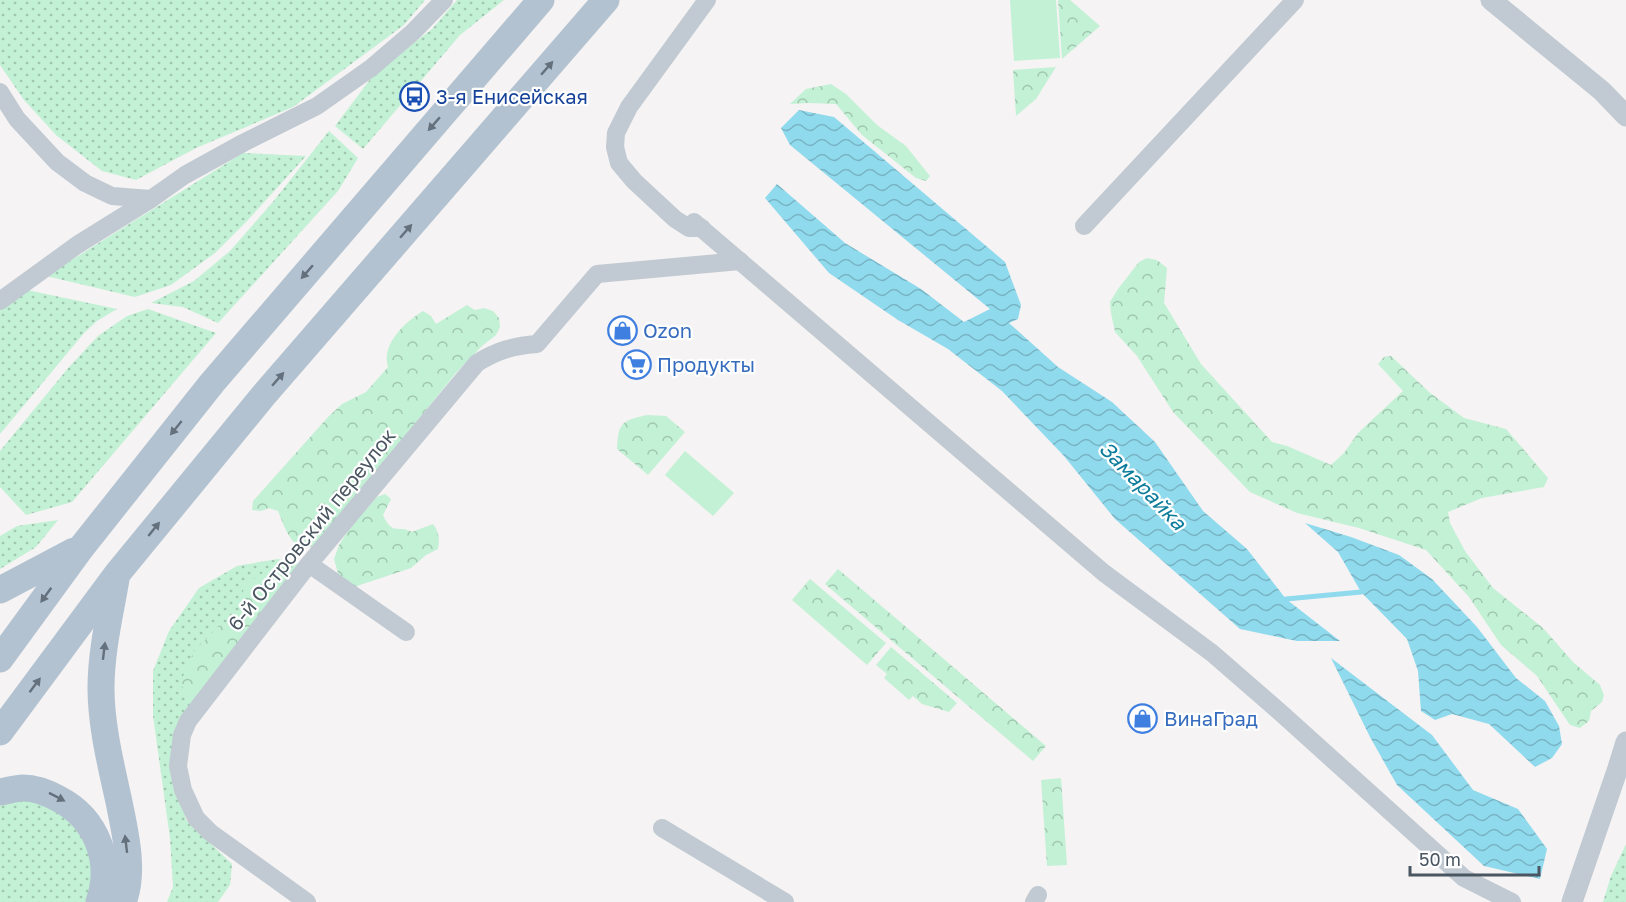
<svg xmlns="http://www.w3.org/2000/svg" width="1626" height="902" font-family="'Golos Text',sans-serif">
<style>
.grass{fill:url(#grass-dots)}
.forest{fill:url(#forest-crowns)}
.garden{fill:#c3f1d5}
.water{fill:url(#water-waves)}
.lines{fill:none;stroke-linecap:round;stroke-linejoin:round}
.stream{stroke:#90daee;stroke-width:5}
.minor{stroke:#c1cad2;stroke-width:18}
.tertiary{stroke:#c1cad2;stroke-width:21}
.primary{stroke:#b3c2d1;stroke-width:27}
.oneway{fill:#64717d}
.labels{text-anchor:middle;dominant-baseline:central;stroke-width:4.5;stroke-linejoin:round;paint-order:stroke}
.transit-label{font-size:20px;fill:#164399;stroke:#fff;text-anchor:start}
.shop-label{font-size:20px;fill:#366cbe;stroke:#fff;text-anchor:start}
.street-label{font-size:20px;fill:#4a5661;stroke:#fff}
.water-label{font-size:21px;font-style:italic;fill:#0c7c9b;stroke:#fff}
</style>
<defs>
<pattern id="grass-dots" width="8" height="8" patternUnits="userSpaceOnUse" patternTransform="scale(1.5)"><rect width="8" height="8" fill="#c3f1d5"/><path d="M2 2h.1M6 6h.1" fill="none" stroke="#a0c6b0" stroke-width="1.8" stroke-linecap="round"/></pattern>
<pattern id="forest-crowns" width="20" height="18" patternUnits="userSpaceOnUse" patternTransform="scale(1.5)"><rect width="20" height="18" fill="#c3f1d5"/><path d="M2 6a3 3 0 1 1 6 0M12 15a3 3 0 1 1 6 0" fill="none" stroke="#a0c6b0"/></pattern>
<pattern id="water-waves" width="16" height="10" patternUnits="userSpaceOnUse" patternTransform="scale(1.5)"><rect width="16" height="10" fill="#90daee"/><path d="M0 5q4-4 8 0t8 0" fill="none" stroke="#78b4c4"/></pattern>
</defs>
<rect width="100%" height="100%" fill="#f5f3f3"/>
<g class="grass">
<polygon points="0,0 425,0 404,25 293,107 196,148 136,180 102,171 56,135 24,100 0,65"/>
<polygon points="457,0 504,0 460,35 363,149 335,126 375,73 432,29"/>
<polygon points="329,131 358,158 338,191 218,323 183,307 151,303 194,281 230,251 272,203"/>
<polygon points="243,153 306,156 247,221 215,253 171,285 135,297 46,276"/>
<polygon points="27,290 117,309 97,321 84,333 0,434 0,307"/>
<polygon points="148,309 216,333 72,502 26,515 0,487 0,451 69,367 98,336 127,316"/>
<polygon points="58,520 36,547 0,569 0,536 17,526"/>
<polygon points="278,559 299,564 171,757 186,820 232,864 230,885 218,902 167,902 173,887 170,838 153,716 153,671 169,631 199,588 237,566"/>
<polygon points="22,799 43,801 76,822 93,856 89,902 0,902 0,802"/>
<polygon points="1626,844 1626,902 1603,902 1611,876"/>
</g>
<g class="forest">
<polygon points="1058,0 1070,0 1100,26 1062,59"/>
<polygon points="1056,67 1036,99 1016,116 1013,70"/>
<polygon points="831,84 846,94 877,125 906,146 930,176 926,181 916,178 862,135 836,104 808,103 790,104 806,89"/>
<polygon points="1147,258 1157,260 1167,268 1164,303 1201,364 1272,442 1287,446 1331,465 1344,453 1358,433 1403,391 1378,364 1384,357 1391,356 1429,392 1464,418 1506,429 1548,478 1544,487 1482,498 1448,512 1450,523 1465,551 1493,588 1543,628 1573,662 1600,685 1604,695 1602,702 1591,711 1589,721 1580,728 1570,725 1537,676 1501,645 1469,597 1426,550 1359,528 1297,513 1250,492 1173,412 1137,356 1115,332 1111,313 1110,302 1118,289 1139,262"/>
<path d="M467,305L475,310L484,308L493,311L499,318L500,327L496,335L482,346L456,373L317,544C294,558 285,528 278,511L269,508L261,511L252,510L253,501L328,417L342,404L366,392L388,367C381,344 405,322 423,311L431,316L436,324Z"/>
<path d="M647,415L666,416L685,432L648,475L617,449C618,422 622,421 647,415Z"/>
<path d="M385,494L391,499L383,515C393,537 398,524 412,532L433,524C439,532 440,539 438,549L426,555L411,568L354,587L339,577L334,559L339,545L352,525L377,497Z"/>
<polygon points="285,564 290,565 295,572 199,702 190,701 184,694 181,681 194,651 218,627 239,615 243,591 247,583 272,567"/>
<polygon points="838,569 1046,746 1033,761 825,584"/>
<polygon points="810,579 886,643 867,665 792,600"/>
<polygon points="891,647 957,703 949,712 922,704 913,696 909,700 884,678 887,674 876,665"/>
<polygon points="1061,778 1067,865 1047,866 1041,780"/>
</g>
<g class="garden">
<polygon points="1010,0 1056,0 1060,58 1014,61"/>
<polygon points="685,451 734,493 713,516 665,475"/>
</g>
<g class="water">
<polygon points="799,110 834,117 1005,262 1021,305 1018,319 1009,323 1058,367 1112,402 1155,442 1203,511 1247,549 1286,599 1340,641 1297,641 1240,629 1115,519 1064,456 1002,391 948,349 898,320 829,273 765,198 777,184 845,243 921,289 964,322 990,309 790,145 781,128"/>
<polygon points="1305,523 1351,537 1399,555 1432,579 1477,627 1516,678 1545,701 1559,726 1562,744 1552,758 1535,767 1489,724 1452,714 1435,720 1421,711 1418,671 1407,639 1361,592 1338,552"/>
<polygon points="1331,658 1432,735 1473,790 1518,809 1547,849 1540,879 1484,866 1397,785 1370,737"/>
</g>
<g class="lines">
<polyline class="stream" points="1286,599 1361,592"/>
<g class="minor">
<polyline points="0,92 17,119 57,162 85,183 112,196 151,199"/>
<polyline points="694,222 1104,573 1212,653 1281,713 1464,878 1512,902"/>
<polyline points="1084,226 1295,0"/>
<polyline points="702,228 689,228 675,219 634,181 619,163 615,147 616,133 629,107 707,0"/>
<polyline points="0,301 77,245 151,199 185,175 243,143 317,106 371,68 413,32 444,0"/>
<polyline points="309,564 406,632"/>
<polyline points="662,828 785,902"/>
<path d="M307,902L211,833L196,818L183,790L178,766L182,735L188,721L309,564L477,363C498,350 513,346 537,344L597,274L740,261"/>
<polyline points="1034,902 1038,895"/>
</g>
<g class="tertiary">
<polyline points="1491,0 1602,91 1626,116"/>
<polyline points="1572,902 1617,771 1626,742"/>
</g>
<g class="primary">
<path d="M116,579C110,615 101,651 101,688C101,726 111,765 119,802C125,832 135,872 123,902"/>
<polyline points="0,590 74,551"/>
<polyline points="0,659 81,548 212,383 541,0"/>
<polyline points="0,732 117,574 263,396 606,0"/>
<path d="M0,792C7,791 16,788 23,788C35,788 48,793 59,799C97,819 113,862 99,902"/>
</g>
</g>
<defs><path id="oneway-solid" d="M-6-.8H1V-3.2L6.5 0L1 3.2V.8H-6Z" transform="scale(1.5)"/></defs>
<g class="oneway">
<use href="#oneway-solid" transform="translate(547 68) rotate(-49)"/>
<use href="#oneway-solid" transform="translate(434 124) rotate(131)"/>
<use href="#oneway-solid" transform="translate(406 231) rotate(-49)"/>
<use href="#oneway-solid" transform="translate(307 272) rotate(131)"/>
<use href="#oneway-solid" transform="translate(278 379) rotate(-49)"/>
<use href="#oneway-solid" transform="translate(176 428) rotate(129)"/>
<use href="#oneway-solid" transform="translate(154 529) rotate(-51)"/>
<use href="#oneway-solid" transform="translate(46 595) rotate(126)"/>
<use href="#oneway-solid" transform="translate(104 651) rotate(-83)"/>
<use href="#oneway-solid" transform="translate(35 685) rotate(-53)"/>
<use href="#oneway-solid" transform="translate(57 797) rotate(27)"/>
<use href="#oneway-solid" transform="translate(126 844) rotate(-97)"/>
</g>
<defs>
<symbol id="bus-ring" viewBox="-11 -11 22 22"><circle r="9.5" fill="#fff" stroke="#1a4fb4" stroke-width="1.5"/><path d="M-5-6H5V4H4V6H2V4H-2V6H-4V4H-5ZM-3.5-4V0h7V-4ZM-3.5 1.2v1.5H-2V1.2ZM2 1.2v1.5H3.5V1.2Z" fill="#1a4fb4"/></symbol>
<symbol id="shop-ring" viewBox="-11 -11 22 22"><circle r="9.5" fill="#fff" stroke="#3f7fe0" stroke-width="1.5"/><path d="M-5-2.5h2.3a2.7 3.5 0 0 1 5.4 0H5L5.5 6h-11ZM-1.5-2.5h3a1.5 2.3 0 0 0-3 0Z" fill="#3f7fe0"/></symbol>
<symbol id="supermarket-ring" viewBox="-11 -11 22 22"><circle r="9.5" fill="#fff" stroke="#3f7fe0" stroke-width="1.5"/><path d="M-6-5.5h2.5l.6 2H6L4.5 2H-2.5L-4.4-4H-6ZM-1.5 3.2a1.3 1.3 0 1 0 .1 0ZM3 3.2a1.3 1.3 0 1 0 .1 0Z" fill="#3f7fe0"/></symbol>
</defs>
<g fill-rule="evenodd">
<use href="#bus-ring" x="398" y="80" width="33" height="33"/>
<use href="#shop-ring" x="606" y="314" width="33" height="33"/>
<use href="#supermarket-ring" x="620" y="348" width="33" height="33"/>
<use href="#shop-ring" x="1126" y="702" width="33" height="33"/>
</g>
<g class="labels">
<g class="transit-label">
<text x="436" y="96">3-я Енисейская</text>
</g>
<g class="shop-label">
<text x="643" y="330">Ozon</text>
<text x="657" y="364">Продукты</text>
<text x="1164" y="718">ВинаГрад</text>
</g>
<g class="street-label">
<text transform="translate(311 529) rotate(-51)">6-й Островский переулок</text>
</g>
<g class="water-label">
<text transform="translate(1143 485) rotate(46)">Замарайка</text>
</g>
</g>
<path d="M1410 866v9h129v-9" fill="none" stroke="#4a5661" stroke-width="3"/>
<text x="1419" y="866" font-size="18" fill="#4a5661" stroke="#ffffff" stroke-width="4.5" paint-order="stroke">50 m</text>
</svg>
